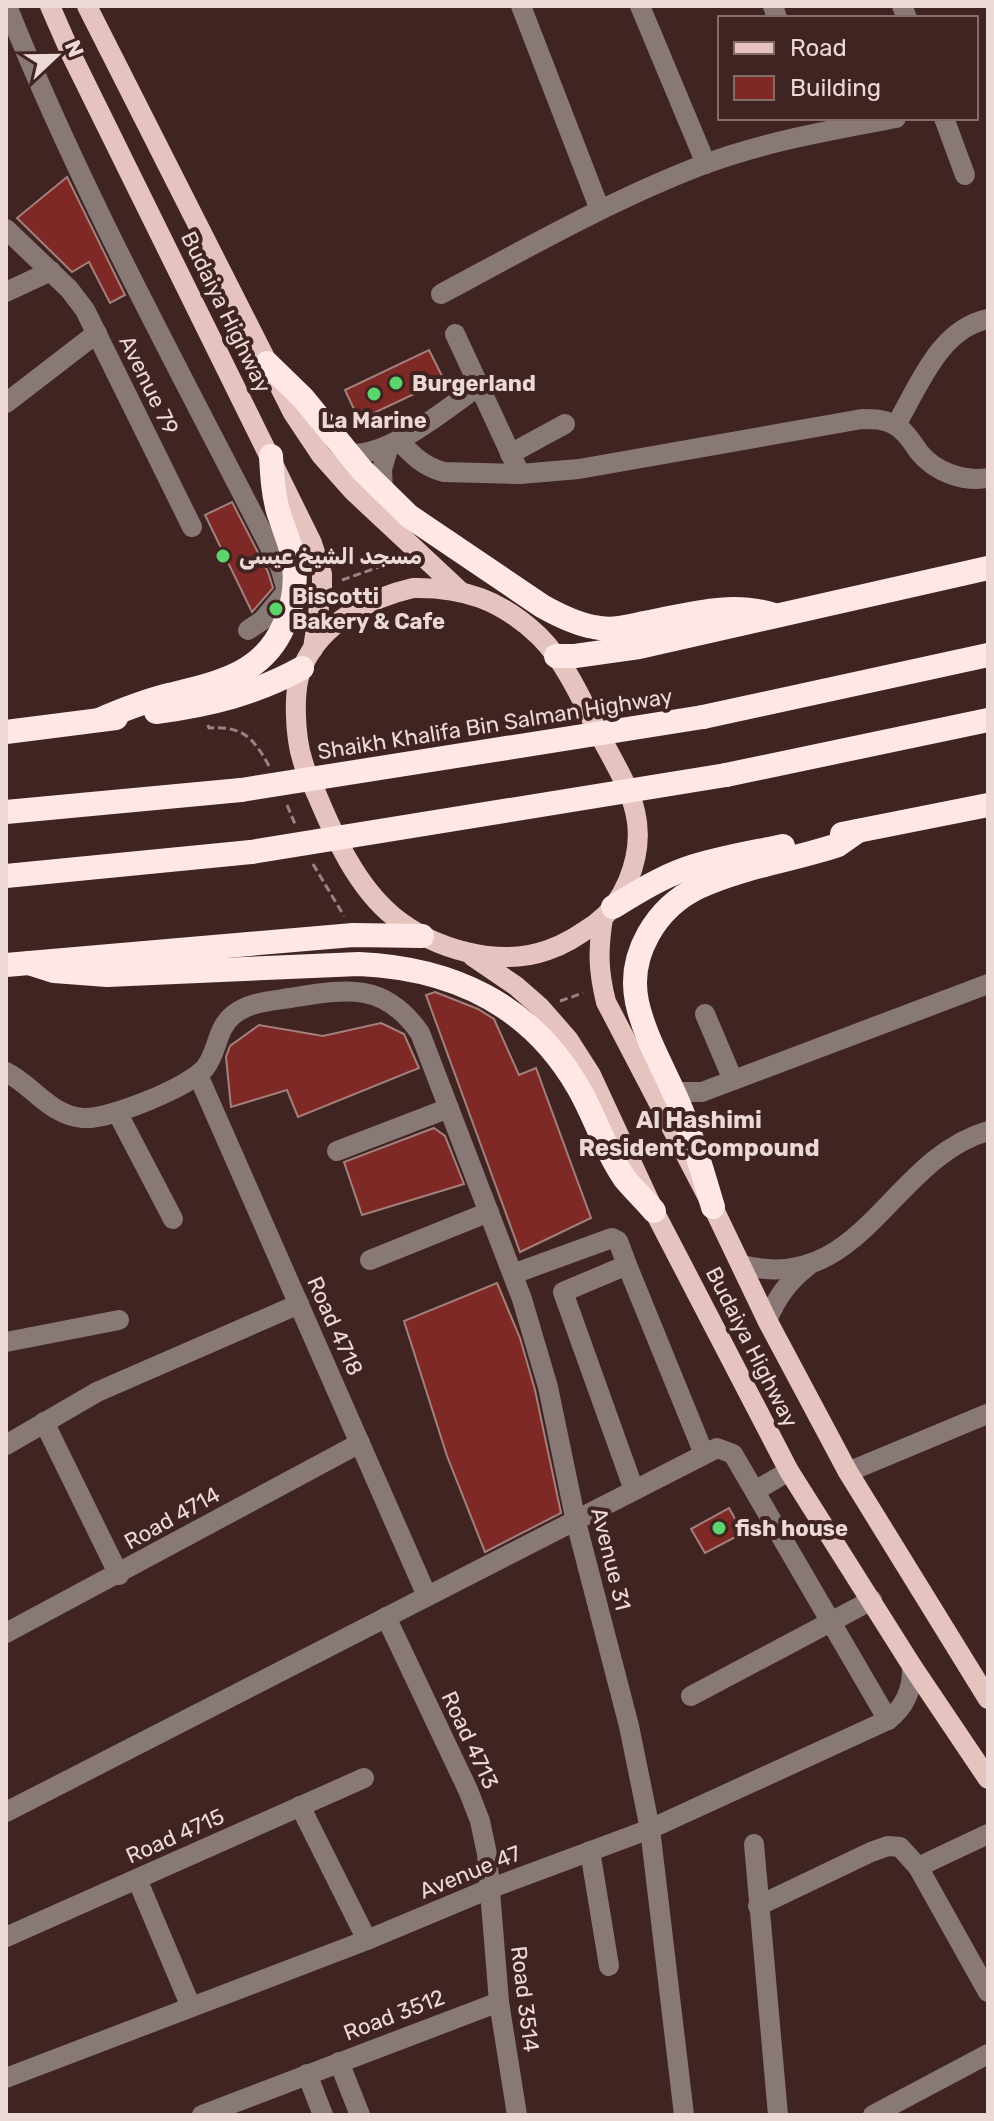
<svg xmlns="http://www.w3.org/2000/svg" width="994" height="2121" font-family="Rubik,Cairo,sans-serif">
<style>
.building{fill:#7e2926;stroke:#a3807c;stroke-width:2}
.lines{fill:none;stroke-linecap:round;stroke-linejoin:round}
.path{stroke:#99827f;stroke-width:3;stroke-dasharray:8 4;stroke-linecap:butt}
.minor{stroke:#887977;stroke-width:20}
.major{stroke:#e5c4c0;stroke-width:20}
.highway{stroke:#fee7e4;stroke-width:24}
.highway-bridge{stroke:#fee7e4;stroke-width:24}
.poi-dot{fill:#5cd56d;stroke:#402421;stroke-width:3}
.labels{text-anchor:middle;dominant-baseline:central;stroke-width:8;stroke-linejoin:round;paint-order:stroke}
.street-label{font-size:22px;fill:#ecd9d6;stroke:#402421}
.poi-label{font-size:22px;font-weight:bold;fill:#ecd9d6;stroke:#402421;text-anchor:start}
.neighbourhood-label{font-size:24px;font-weight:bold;fill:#ecd9d6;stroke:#402421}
</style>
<rect width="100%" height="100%" fill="#402421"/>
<g class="building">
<polygon points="67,177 125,295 110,303 89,262 72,272 17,218"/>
<polygon points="429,350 444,380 359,420 345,390"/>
<polygon points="232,502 268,572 273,588 252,612 205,515"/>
<polygon points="435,992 478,1009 494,1019 519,1075 536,1068 591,1218 520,1252 426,995"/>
<polygon points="381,1023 404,1034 419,1068 298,1117 287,1090 231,1107 226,1057 230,1046 259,1025 323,1036"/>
<polygon points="434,1128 445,1136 464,1184 362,1215 344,1162"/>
<polygon points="497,1283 520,1338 535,1390 561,1513 485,1552 447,1456 404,1321"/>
<polygon points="729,1508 743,1533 705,1553 691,1529"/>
</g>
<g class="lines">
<g class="path">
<polyline points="342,580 399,560"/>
<path d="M208,725L209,728C243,726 253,737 269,766"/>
<polyline points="287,805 295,824"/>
<polyline points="313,864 344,916"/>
<polyline points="560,1001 583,993"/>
</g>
<g class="minor">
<path d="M7,6C84,199 186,382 280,567L287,591L263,620L248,630"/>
<polyline points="521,6 600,210"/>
<polyline points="640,6 706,164"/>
<polyline points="773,6 777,18"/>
<polyline points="902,6 907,18"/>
<polyline points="944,118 965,175"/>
<polyline points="6,229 69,289 85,310 192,527"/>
<polyline points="6,292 51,271"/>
<path d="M441,294C527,248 613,199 705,164C767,141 832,130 896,118"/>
<polyline points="455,334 520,474"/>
<polyline points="6,403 97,333"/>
<path d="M896,425C919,386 939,329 988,319"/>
<path d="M398,440C412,455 424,467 444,472L520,474L579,469L862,419C874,419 883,419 893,424C905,430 912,442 919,452C935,472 963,482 988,478"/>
<path d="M348,454C390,457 444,410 479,386"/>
<polyline points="510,454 565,424"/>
<polyline points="383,492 382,469 389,446"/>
<polyline points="705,1014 733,1080"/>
<path d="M6,1072C34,1086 49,1115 83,1118C108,1120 189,1087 205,1068C218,1052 216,1029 233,1015C249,1002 271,1001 290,998C346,989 384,981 420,1033L522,1299L548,1387L576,1522L629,1726L650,1829L684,2115"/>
<polyline points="198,1075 427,1596"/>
<polyline points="674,1092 702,1092 988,984"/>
<polyline points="117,1112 173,1219"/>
<polyline points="337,1151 449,1108"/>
<polyline points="370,1260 489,1212"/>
<path d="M742,1265C862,1296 890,1159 988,1131"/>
<polyline points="513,1274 612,1238 618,1241 627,1265"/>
<path d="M767,1320C777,1298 788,1281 808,1266"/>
<polyline points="6,1342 119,1320"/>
<polyline points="44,1422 119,1575"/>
<polyline points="6,1445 97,1392 299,1304"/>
<polyline points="848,1472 987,1414"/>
<polyline points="634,1490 563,1292 627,1265 704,1454"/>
<polyline points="755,1491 789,1471"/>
<polyline points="386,1617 468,1790 480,1821 487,1854 499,2002 517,2115"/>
<polyline points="6,1633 360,1443"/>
<polyline points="691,1696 872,1600"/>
<polyline points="300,1806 367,1940"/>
<polyline points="6,1812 717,1448 733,1454 888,1720"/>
<polyline points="754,1844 778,2115"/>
<polyline points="590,1851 609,1966"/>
<polyline points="918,1867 988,1834"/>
<polyline points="137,1879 191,2007"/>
<polyline points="758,1906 871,1852 888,1846 900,1847 918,1867 988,1992"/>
<polyline points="6,1937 364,1778"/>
<polyline points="339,2062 360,2115"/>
<polyline points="307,2074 323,2115"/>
<path d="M6,2078L367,1940L489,1889L650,1829L888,1720C906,1706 913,1688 912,1666"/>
<polyline points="202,2115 499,2002"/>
<polyline points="873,2115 988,2054"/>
</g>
<g class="major">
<polyline points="50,6 71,54 312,543 322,574 322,586 313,649"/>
<polyline points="87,6 293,413 321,455 354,492 460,591"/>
<path d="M413,588C464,587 501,600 539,636C565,662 580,696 596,728C624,783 654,818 628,881C621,898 610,913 595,924C580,934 566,944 548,950C498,968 434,949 394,917C357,887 335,838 317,795C312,784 306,773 303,762C295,738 292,688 303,666C322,623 369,598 413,588Z"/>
<path d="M603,918C598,950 598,970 606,1002L713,1207L767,1320L848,1472L988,1699"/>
<polyline points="472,956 516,986 540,1007 568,1039 591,1075 654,1211 789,1471 912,1666 988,1779"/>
</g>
<g class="highway">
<path d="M267,363L303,398L362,470L409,516L542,606C558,615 576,624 594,627C611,631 628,627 644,623C687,615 731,601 774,615"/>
<polyline points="556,656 575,656 639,647 988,568"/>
<path d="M156,712C209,705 255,694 302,668"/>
<polyline points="703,717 988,655"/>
<path d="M99,720C122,710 145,701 169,695C217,683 263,675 284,625C294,604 297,581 293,558C290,542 283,527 278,511C273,493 272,475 271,456"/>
<polyline points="6,732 116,718"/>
<polyline points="726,775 988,720"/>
<polyline points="6,812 241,790"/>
<polyline points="842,834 988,805"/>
<polyline points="6,876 251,852"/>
<path d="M613,907C636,893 660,878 685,869C717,858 750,853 783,846"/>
<path d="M29,963L54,971L107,975L359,964C451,968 530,1004 578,1087C595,1116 605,1151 625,1179C634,1190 645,1200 654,1211"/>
<polyline points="6,965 353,935 422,936"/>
<path d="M713,1207C703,1174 694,1141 681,1109C667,1074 645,1039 637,1002C627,954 657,907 699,887C742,867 793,860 838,845L858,831"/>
</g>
<g class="highway-bridge">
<polyline points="241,790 703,717"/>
<polyline points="251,852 726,775"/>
</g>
</g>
<g class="poi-dot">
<circle cx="396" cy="383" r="8"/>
<circle cx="374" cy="394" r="8"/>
<circle cx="223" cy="556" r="8"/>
<circle cx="276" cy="609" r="8"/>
<circle cx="719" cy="1528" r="8"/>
</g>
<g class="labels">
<g class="street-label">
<text transform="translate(226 312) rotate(64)">Budaiya Highway</text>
<text transform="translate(149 385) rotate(64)">Avenue 79</text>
<text transform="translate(495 724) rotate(-9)">Shaikh Khalifa Bin Salman Highway</text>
<text transform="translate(335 1326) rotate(66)">Road 4718</text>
<text transform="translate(752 1347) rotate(63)">Budaiya Highway</text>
<text transform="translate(172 1518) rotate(-29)">Road 4714</text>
<text transform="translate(611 1559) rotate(76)">Avenue 31</text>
<text transform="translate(470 1740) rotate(65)">Road 4713</text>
<text transform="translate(175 1836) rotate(-24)">Road 4715</text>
<text transform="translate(470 1872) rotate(-22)">Avenue 47</text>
<text transform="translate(525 1999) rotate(83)">Road 3514</text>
<text transform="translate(394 2015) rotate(-21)">Road 3512</text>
</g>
<g class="poi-label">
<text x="412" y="383">Burgerland</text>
<text x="374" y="420" text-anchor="middle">La Marine</text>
<text x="239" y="556">مسجد الشيخ عيسى</text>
<text x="292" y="596">Biscotti<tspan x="292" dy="25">Bakery &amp; Cafe</tspan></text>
<text x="735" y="1528">fish house</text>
</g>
<g class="neighbourhood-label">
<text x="699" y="1120">Al Hashimi<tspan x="699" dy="28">Resident Compound</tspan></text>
</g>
</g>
<rect width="994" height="2121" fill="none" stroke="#ecd9d6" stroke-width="16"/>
<rect x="718" y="16" width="260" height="104" fill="#402421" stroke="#856c69" stroke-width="2"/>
<rect x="734" y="42" width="40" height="12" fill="#e5c4c0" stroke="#856c69" stroke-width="2"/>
<text x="790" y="56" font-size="24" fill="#ecd9d6">Road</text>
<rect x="734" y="76" width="40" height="24" fill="#7e2926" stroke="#856c69" stroke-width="2"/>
<text x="790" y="96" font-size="24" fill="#ecd9d6">Building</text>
<g transform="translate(56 56) rotate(68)" stroke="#402421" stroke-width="6" paint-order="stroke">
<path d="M0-6L14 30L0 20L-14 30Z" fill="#ecd9d6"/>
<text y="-12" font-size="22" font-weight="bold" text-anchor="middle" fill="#ecd9d6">N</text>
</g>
</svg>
